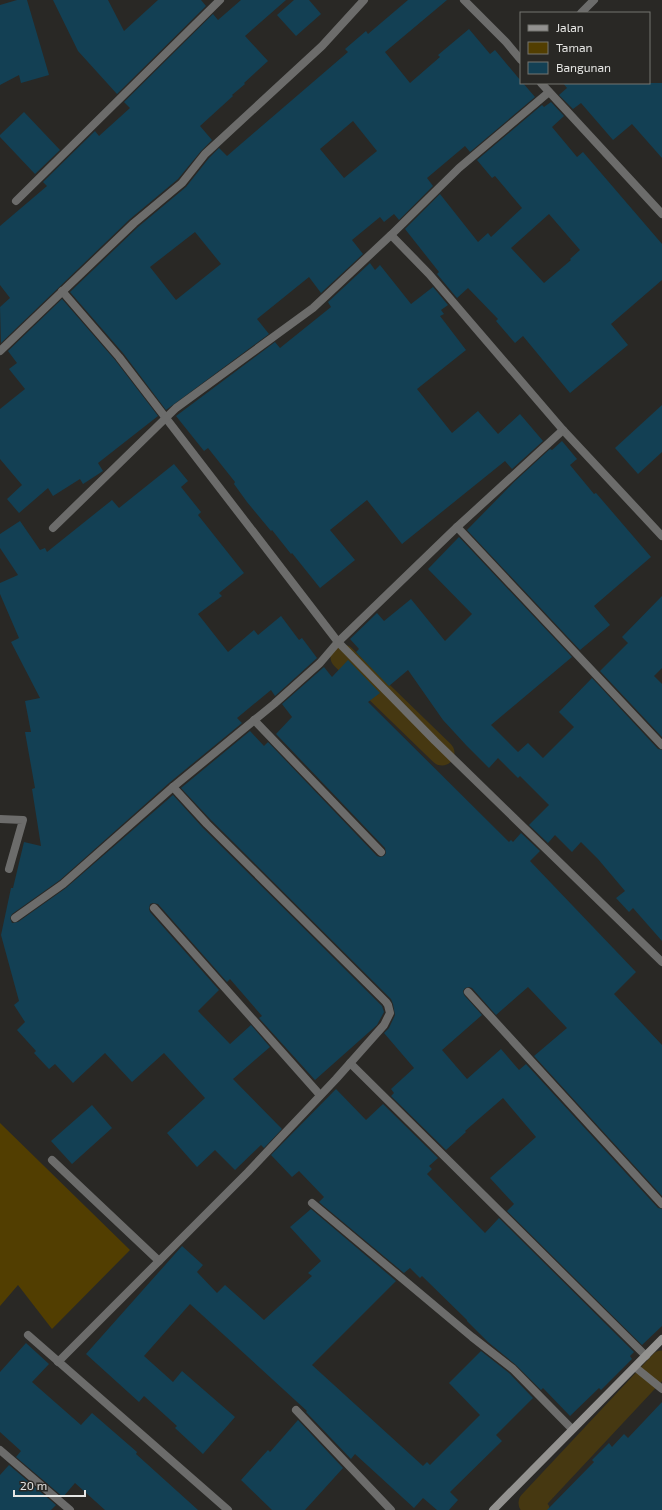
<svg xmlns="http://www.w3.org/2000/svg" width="662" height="1510" font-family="'Exo 2',sans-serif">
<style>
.green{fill:#523e01}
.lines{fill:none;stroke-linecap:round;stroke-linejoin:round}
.canal{stroke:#463811;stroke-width:25}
.building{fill:#134054;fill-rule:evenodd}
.lane{stroke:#6c6c6b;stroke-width:8}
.street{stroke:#6c6c6b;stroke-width:8}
.secondary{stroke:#939290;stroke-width:8}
</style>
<rect width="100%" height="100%" fill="#292825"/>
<polygon class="green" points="0,1123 130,1250 52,1329 18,1285 0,1306"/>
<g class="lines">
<g class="canal">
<polyline points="343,657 442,753"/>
<polyline points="537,1510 531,1503 662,1363"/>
</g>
</g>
<g class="building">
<polygon points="17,0 27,0 49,75 21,83 19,75 0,85 0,5"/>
<polygon points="53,0 108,0 124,31 158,0 201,0 206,6 117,94 78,51"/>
<polygon points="241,0 286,0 245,36 268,61 244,83 245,84 232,95 233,96 200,126 212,140 201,151 178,179 130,219 1,343 0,307 10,298 0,285 0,226 47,186 43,182 95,131 99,136 130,108 124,102 213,14 218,20"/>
<polygon points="294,0 309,0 321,14 296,36 277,15"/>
<path d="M408,0H447L385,52L410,83L440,57L438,55L469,29L490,54L495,50L521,81V83H523L535,97L470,152L465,146L427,178L433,186L399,220L394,214L384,222L380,217L352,240L363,254L321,293L309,277L257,319L269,334L166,410L123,353L70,292L138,227L186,187L209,158L219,148L227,156L348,52L345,49L366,31L368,34ZM353,121L377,151L344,178L320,149ZM195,232L221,264L176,300L150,267Z"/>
<polygon points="563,83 662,83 662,158 632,124 613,140 581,103 573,109 559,95 567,88"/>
<path d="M551,102L564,116L552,127L577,157L583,152L662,244V280L611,324L628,345L570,393L523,336L515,343L496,321L498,319L468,288L457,298L437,274L439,272L405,229L440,194L478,242L488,233L491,237L522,208L495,176L492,178L477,160L542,105L544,107ZM549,214L580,250L570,259L571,260L544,283L511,248Z"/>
<polygon points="24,112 60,150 35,174 0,137 0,135"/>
<polygon points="370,263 375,270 380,265 411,304 433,287 448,305 441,310 444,314 440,316 466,350 417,389 452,433 478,411 498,434 520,414 543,441 512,469 505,461 402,544 367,500 330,530 355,560 320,588 292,553 291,554 272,530 271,531 247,502 234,484 235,482 208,448 204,451 176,416 275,342 280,348 331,307 328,302"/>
<polygon points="62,299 115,360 158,416 98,463 103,471 83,484 80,479 53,496 48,488 19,513 7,499 22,485 0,459 0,409 25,389 9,369 17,363 8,351"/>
<polygon points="662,405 662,452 638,474 615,448"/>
<polygon points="562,441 577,459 570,465 594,494 596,493 651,557 594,606 610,625 580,650 467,530 514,482 550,449 552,450"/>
<polygon points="174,464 188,481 181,487 201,512 198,515 244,573 219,593 222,596 198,614 228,652 254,630 258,635 281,616 299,640 302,638 317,658 275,696 271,690 237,718 242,723 169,783 60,880 12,914 10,918 12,923 18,922 66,888 173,795 203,828 382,1006 384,1012 377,1025 315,1080 259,1018 262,1016 230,979 227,982 158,904 153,903 150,904 149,909 150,912 219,990 198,1011 230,1044 251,1025 270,1047 233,1079 282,1129 264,1148 261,1145 235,1170 215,1150 197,1167 167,1133 205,1098 164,1053 132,1082 105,1053 73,1083 55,1064 49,1069 34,1053 36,1051 17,1030 25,1022 14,1005 19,1001 1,935 11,888 13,888 24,842 41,846 32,789 35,788 25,732 31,732 25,701 40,698 11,642 19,638 0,594 0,583 18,575 0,548 0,534 20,521 40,550 45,548 47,552 112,500 119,508"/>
<polygon points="459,537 572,657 491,725 518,752 528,743 543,758 574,727 559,712 592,678 658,749 662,750 662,941 633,908 629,912 616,898 625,891 598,859 581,842 572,852 555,835 548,843 529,825 549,805 520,776 518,778 498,758 489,768 466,745 443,720 408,670 389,686 356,652 359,649 350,639 377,613 384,621 411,599 445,641 472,614 428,569"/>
<polygon points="662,596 662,668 654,676 662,684 662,737 600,671 628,643 622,637"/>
<polygon points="348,660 380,693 368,702 509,842 511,840 513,842 521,833 540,851 530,861 636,972 614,994 662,1045 662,1196 534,1056 567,1028 528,987 496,1015 472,988 469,987 465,988 463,991 464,995 482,1015 442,1050 467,1079 501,1049 519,1070 526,1064 658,1208 662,1209 662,1326 642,1345 507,1211 514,1204 490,1178 536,1137 503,1098 465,1131 466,1132 446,1150 391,1096 394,1093 391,1089 414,1068 384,1033 389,1028 395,1015 393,1004 391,999 211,820 181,788 250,731 264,746 268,742 377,856 380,857 384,856 386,853 385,848 276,734 292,717 282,704 324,667 332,677"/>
<polygon points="336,1089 366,1120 383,1104 438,1158 429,1166 432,1169 427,1174 485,1233 499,1218 634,1352 630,1356 632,1359 601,1390 599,1388 570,1416 543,1388 541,1390 516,1365 488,1342 467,1321 467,1320 422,1276 420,1278 410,1268 404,1273 319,1202 324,1197 299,1171 292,1177 271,1155"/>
<polygon points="92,1105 112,1128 72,1164 51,1141"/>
<polygon points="311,1209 396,1281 312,1365 423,1466 427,1462 430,1465 480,1415 449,1383 481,1351 509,1373 533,1398 496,1435 502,1441 450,1492 458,1500 449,1510 437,1510 423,1498 414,1508 355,1454 351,1459 306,1412 307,1411 190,1304 144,1356 173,1382 182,1371 235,1417 203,1454 175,1428 177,1426 144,1396 139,1402 86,1354 182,1246 203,1265 197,1272 217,1293 225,1285 264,1320 312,1276 308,1273 321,1261 290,1227"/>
<polygon points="26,1343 49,1364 32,1382 81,1425 92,1413 137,1452 136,1454 198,1510 105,1510 75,1483 63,1497 16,1457 21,1451 0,1432 0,1372"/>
<polygon points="662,1402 662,1510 547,1510 594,1462 592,1460 609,1443 612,1447 624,1434 628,1438"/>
<polygon points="298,1420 343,1468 305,1510 272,1510 241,1480 268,1450 270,1452"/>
<polygon points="9,1465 56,1505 51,1510 0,1510 0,1475"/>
</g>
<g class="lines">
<g class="lane">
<polyline points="0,819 23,820 9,869"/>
<polyline points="52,1160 159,1261"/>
<polyline points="296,1410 391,1510"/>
</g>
<g class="street">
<polyline points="464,0 506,42 521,60"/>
<polyline points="581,13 594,0"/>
<polyline points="541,83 662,214"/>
<polyline points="16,201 220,0"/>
<polyline points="391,235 429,274 563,430 662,536"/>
<polyline points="62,291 119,357 338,642 435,741 662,962"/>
<polyline points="0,351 134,223 182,183 205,154 322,46 364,0"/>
<polyline points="457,527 662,745"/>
<polyline points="53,528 176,408 313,308 391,235 459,168 549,92"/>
<polyline points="254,720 381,852"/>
<polyline points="154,908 320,1095"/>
<polyline points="15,918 63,884 173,787 274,704 320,663 338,642 457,527 563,430"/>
<polyline points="468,992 662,1204"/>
<polyline points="350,1063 646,1356"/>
<polyline points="312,1203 472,1337 513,1369 572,1429"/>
<polyline points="28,1335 228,1510"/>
<polyline points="58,1362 248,1172 336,1079 384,1025 390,1013 388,1005 386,1002 207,824 173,787"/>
<polyline points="635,1367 662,1389"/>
<polyline points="0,1450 70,1510"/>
</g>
<polyline class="secondary" points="493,1510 662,1339"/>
</g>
<rect x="520" y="12" width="130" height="72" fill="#292825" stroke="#757471"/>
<rect x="528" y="25" width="20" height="6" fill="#939290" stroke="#757471"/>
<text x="556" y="32" font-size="12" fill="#e6e6e4">Jalan</text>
<rect x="528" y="42" width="20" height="12" fill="#523e01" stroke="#757471"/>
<text x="556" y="52" font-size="12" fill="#e6e6e4">Taman</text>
<rect x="528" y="62" width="20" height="12" fill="#134054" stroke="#757471"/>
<text x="556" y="72" font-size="12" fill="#e6e6e4">Bangunan</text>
<path d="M14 1490v6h71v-6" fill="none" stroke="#e6e6e4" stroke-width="2"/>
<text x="20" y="1490" font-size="12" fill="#e6e6e4" stroke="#292825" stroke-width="3" paint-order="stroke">20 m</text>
</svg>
